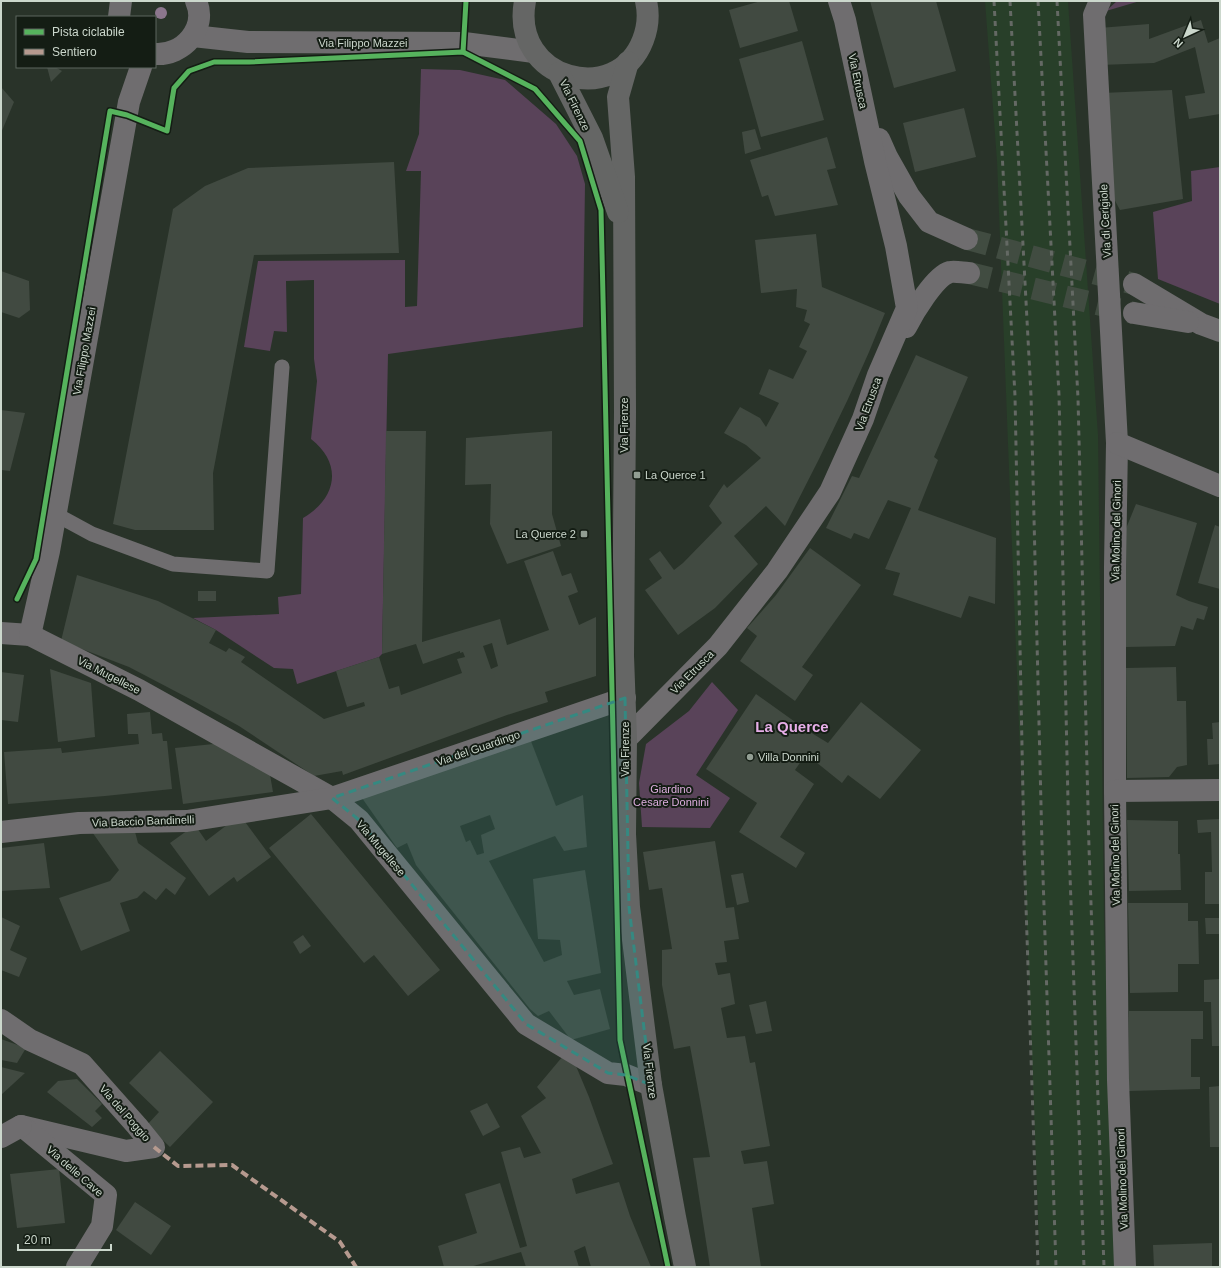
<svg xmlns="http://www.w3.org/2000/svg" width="1221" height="1268" font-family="Arial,sans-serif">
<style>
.built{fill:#283f29}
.green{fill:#594359}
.building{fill:#414a41;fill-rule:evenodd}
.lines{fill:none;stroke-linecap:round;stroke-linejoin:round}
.minor-tunnel{stroke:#414c41;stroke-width:22;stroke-dasharray:22 11;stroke-linecap:butt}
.service{stroke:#6f6d6f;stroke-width:15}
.minor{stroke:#6f6d6f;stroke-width:22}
.secondary{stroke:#656665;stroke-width:22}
.rail{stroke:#646964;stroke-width:3;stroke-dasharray:5 5;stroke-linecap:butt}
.quiet{stroke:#b69a8f;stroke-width:4;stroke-dasharray:8 4;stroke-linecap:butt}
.cycleway-casing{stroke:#141d14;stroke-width:8}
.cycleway{stroke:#56b35d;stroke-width:5}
.tree{fill:#8c768d}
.marked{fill:#358981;fill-opacity:0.2;stroke:#358981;stroke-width:3;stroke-dasharray:8 5;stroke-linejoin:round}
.poi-dot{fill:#929e93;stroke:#141d14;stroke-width:1.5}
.labels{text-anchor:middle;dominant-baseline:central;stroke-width:4;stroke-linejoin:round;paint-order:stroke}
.street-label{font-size:11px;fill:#cbd7cc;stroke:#141d14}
.poi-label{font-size:11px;fill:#cbd7cc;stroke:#141d14;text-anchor:start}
.park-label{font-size:11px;fill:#ddadde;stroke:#141d14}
.district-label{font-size:15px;font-weight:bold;fill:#e7aee8;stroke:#141d14}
</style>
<rect width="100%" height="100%" fill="#293329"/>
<polygon class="built" points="985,1 1068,1 1098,435 1104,921 1117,1267 1040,1267 997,161"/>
<g class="green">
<polygon points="1117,1 1140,1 1106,11"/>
<path d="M421,69L460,70L505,80L556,124L577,156L585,184L583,327L388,354L382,654L379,657L297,684L293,669L274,668L216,630L193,618L279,614L278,597L301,594L303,518C337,498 343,464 311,439L317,381L314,359V280L286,281L287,332L274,331L270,351L244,347L258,261L405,260V307L417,306L421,171H406L419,134Z"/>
<polygon points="1220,167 1220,304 1158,279 1153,212 1192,201 1191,171"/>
<polygon points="712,682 738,710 696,775 730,798 710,828 642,827 639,783 646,744 689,711"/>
</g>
<g class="building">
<polygon points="761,1 789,1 798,31 740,48 729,10"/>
<polygon points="870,1 936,1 956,71 894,88"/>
<polygon points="1201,20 1208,43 1220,38 1220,114 1189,119 1185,96 1205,93 1195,47 1154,63 1100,65 1099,28 1149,24 1149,39"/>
<polygon points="802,41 824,120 761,137 739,59"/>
<polygon points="47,67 55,67 62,71 51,82"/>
<polygon points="1,87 14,102 1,133"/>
<polygon points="1172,90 1183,199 1120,210 1107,186 1102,93"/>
<polygon points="964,108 976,157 915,172 903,123"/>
<polygon points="755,129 761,149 745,154 742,132"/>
<polygon points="827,137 836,168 827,170 838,205 775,216 768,195 762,197 750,160"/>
<polygon points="394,162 399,253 254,255 213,473 214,530 135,530 113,524 173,209 205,186 248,168"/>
<polygon points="816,234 822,287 885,313 869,352 848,399 819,459 785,526 766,506 734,536 758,564 715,608 678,635 645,590 662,578 649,559 660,551 674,570 683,563 722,523 709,506 724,484 727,488 761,458 746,445 724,433 740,407 760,418 766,427 779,403 759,394 769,369 793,379 807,351 799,347 810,324 804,321 807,310 796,307 797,289 761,293 755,240"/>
<polygon points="1,271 29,281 30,310 19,318 1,312"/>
<polygon points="916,355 968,377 934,457 938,460 918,510 996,538 995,604 969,596 961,618 893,595 900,573 885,569 911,508 888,500 869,539 854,533 851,539 826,528 852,476 859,478"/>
<polygon points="1,410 25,413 10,471 1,470"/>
<path d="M386,431H426L422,642L500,619L507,645L549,630L524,561L553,551L562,576L571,573L578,592L568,596L579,625L596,617V676L545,692L548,702L507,715L343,775L342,771L314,776L239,726L192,700L129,667L61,641L77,575L158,601L216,630L209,643L226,652L229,648L245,657L241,662L324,719L365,706L364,702L347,707L336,671L379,657L389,689L399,686L401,695L462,673L457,659L465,657L463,652L460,653V651L423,664L416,644L382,654ZM492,643L498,666L491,669L483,646Z"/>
<polygon points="552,431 552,514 561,546 507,564 490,524 491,484 465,485 466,438"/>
<polygon points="1136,504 1197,523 1176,595 1189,601 1208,607 1204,620 1197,618 1193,630 1181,626 1175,646 1126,647 1125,531"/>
<polygon points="1215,525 1220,527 1220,589 1198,583"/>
<polygon points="810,548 861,585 802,667 813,675 795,701 740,661 757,636 747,628 776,595"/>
<rect x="198" y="591" width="18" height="10"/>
<polygon points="1176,667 1177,701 1186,701 1187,765 1177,767 1169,777 1127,778 1126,668"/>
<polygon points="50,669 91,683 95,737 58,742"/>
<polygon points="1,672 24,675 18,722 1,720"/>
<polygon points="756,694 805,729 828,743 861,702 921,750 880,799 848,775 842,783 806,754 795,770 814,784 780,837 805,853 796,868 739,832 757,803 706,769"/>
<polygon points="150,712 152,734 162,733 163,741 167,741 172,789 105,796 8,804 4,752 61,748 62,753 139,744 138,734 128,734 127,714"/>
<polygon points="1220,722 1220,764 1208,765 1207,739 1213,739 1212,723"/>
<path d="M529,736L556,806L583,795L587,847L564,851L555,836L489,861L544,962L562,955L560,940L538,939L533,879L585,870L601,973L567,981L574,995L600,989L610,1029L571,1040L549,1011L538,1016L530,1009L426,878L416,865L407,843L397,848L362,798ZM490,815L495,829L481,835L484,853L477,855L470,840L466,842L460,826Z"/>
<polygon points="223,743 269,769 273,792 183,804 175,748"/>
<polygon points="311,814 440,970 408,996 374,955 364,963 269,848"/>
<polygon points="240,815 271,857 237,882 234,877 209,896 170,843 195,825 206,841"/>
<polygon points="1220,819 1220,904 1205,904 1205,872 1212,872 1211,832 1198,833 1197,820"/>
<polygon points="1127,820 1178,821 1178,854 1180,854 1181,890 1129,891"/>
<polygon points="134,828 138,843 186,878 175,895 166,888 156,900 144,891 137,898 120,903 130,931 81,951 59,898 110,881 119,870 90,829"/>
<polygon points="715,841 726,908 734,907 739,939 724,941 727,962 715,963 718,975 730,973 735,1004 721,1008 727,1038 745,1036 750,1063 755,1062 770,1146 741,1151 744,1164 767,1161 774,1204 752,1208 761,1267 710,1267 693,1158 710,1157 700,1100 690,1046 674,1049 662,985 662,950 672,949 662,888 649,890 643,852"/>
<polygon points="44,843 50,888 1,891 1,848"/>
<polygon points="743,873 749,902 737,905 731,875"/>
<polygon points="1128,903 1188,903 1188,921 1198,921 1199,964 1178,964 1178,992 1130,993"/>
<polygon points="1,917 20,926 10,950 27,958 19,977 1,970"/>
<polygon points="1205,918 1220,918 1220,934 1206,934"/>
<polygon points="303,935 311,946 300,954 293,942"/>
<polygon points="1220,979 1220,1046 1212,1046 1211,1002 1204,1002 1204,980"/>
<polygon points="766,1001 772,1031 756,1034 749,1005"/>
<polygon points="1129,1011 1203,1011 1203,1039 1191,1039 1191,1077 1200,1077 1200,1089 1129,1091"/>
<polygon points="1,1039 26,1048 17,1063 1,1060"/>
<polygon points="160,1051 213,1102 170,1147 147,1125 159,1112 129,1083"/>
<polygon points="563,1056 576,1066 589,1097 613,1164 572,1179 576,1194 619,1182 630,1216 651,1267 591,1267 585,1246 574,1251 579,1267 526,1267 521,1252 470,1267 444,1267 438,1246 477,1233 465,1194 500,1183 520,1248 527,1246 501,1152 520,1147 524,1158 541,1153 521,1116 546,1098 537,1087"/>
<polygon points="1,1067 25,1073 1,1095"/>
<polygon points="77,1079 102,1104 95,1111 102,1118 92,1127 47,1092 58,1081"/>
<polygon points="1220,1086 1220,1147 1210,1147 1209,1087"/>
<polygon points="487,1103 500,1127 483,1136 470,1111"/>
<polygon points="59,1169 65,1223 17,1228 10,1174"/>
<polygon points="135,1202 171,1226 151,1255 116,1230"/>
<polygon points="1212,1243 1212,1267 1154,1267 1153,1245"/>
</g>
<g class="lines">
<g class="minor-tunnel">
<polyline points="967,239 1134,284"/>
<polyline points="969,273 1134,313"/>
</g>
<polyline class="service" points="55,514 92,534 173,564 267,571 282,367"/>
<g class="minor">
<polyline points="1100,1 1094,15 1117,443 1115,567 1115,791 1118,1080 1125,1267"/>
<polyline points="119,17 121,1"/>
<polyline points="193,36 248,42 464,43 534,52"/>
<path d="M155,54C183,56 208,28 196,1"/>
<polyline points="879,139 887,157 909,196 929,222 967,239"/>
<polyline points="1134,284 1201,324 1220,331"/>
<polyline points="1134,313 1188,322"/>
<path d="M906,327C913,313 935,276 950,272C956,271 964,273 969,273"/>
<polyline points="1117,443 1220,486"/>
<polyline points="1,633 30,635 139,690 332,798 359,820 526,1024 608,1073 626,1075 651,1085"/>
<polyline points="30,635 49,551 129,102 141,67"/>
<polyline points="626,739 718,646 777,571 830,492 863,419 878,375 907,308 896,246 875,161 845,20 839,1"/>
<polyline points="1115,791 1220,790"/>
<polyline points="1,832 79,823 187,821 332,798 625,698"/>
<polyline points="1,1020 30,1040 82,1064 137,1126 154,1147 126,1151 21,1126"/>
<polyline points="27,1130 106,1195 102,1226 77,1267"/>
<polyline points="1,1137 21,1126"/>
</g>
<g class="secondary">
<path d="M525,1C510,80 617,108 643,40C648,27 649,14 646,1"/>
<polyline points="628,62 618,97 624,177 625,412 623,656 626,739 625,834 629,907 651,1085 675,1217 685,1267"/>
<polyline points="559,73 592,138 618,212"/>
</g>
<g class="rail">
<polyline points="994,1 1015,396 1024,846 1038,1267"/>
<polyline points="1010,1 1031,395 1042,846 1056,1267"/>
<polyline points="1038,1 1059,395 1069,847 1084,1267"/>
<polyline points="1057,1 1078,398 1089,848 1104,1267"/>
</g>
<polyline class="quiet" points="154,1147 178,1166 232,1165 340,1242 356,1267"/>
<defs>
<g id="cycleway">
<polyline points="463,52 466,1"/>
<polyline points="17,599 36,559 110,111 127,115 167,131 174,88 189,71 214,62 249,62 463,52 535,89 580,141 601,210 620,1040 668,1267"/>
</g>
</defs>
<use href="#cycleway" class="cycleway-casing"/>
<use href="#cycleway" class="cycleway"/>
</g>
<circle class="tree" cx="161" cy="13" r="6"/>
<path class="marked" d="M625,698L629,907L651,1085L626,1075L608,1073L526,1024L359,820L332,798Z"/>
<g class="poi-dot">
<rect x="633" y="471" width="8" height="8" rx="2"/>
<rect x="580" y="530" width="8" height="8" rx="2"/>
<circle cx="750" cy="757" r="4"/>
</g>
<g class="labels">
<g class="street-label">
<text x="363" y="43">Via Filippo Mazzei</text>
<text transform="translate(858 81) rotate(78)">Via Etrusca</text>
<text transform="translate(575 105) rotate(64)">Via Firenze</text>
<text transform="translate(1105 221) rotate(-93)">Via di Cerigiole</text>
<text transform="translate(84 351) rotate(-80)">Via Filippo Mazzei</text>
<text transform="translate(868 404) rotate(-70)">Via Etrusca</text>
<text transform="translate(624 425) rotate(-90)">Via Firenze</text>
<text transform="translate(1116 531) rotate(-89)">Via Molino del Ginori</text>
<text transform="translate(692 672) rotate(-45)">Via Etrusca</text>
<text transform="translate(109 675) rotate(27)">Via Mugellese</text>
<text transform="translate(478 748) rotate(-19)">Via del Guardingo</text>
<text transform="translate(625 749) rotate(-90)">Via Firenze</text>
<text transform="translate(143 821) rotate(-2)">Via Baccio Bandinelli</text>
<text transform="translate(381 848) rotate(50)">Via Mugellese</text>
<text transform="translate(1115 855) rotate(-91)">Via Molino del Ginori</text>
<text transform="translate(650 1071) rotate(83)">Via Firenze</text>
<text transform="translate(125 1113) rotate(49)">Via del Poggio</text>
<text transform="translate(75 1171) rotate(41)">Via delle Cave</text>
<text transform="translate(1122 1179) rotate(-92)">Via Molino del Ginori</text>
</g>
<g class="poi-label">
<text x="645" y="475">La Querce 1</text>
<text x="576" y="534" text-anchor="end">La Querce 2</text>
<text x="758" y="757">Villa Donnini</text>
</g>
<g class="park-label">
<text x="671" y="789">Giardino<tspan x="671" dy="13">Cesare Donnini</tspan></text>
</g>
<g class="district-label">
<text x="792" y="726">La Querce</text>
</g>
</g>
<rect width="1221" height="1268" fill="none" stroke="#cbd7cc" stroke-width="4"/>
<rect x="16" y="16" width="140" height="52" fill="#141d14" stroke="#5d675e"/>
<rect x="24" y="29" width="20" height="6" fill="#56b35d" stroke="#5d675e"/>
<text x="52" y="36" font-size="12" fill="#cbd7cc">Pista ciclabile</text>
<rect x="24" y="49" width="20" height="6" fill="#b69a8f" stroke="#5d675e"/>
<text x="52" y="56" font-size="12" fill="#cbd7cc">Sentiero</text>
<g transform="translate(1185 36) rotate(224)" stroke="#141d14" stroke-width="3" paint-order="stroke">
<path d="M0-3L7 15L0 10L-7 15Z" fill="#cbd7cc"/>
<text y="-6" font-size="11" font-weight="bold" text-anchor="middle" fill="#cbd7cc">N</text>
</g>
<path d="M18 1244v6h93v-6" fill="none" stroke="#cbd7cc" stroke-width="2"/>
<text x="24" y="1244" font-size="12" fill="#cbd7cc" stroke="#141d14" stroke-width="3" paint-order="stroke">20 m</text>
</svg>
